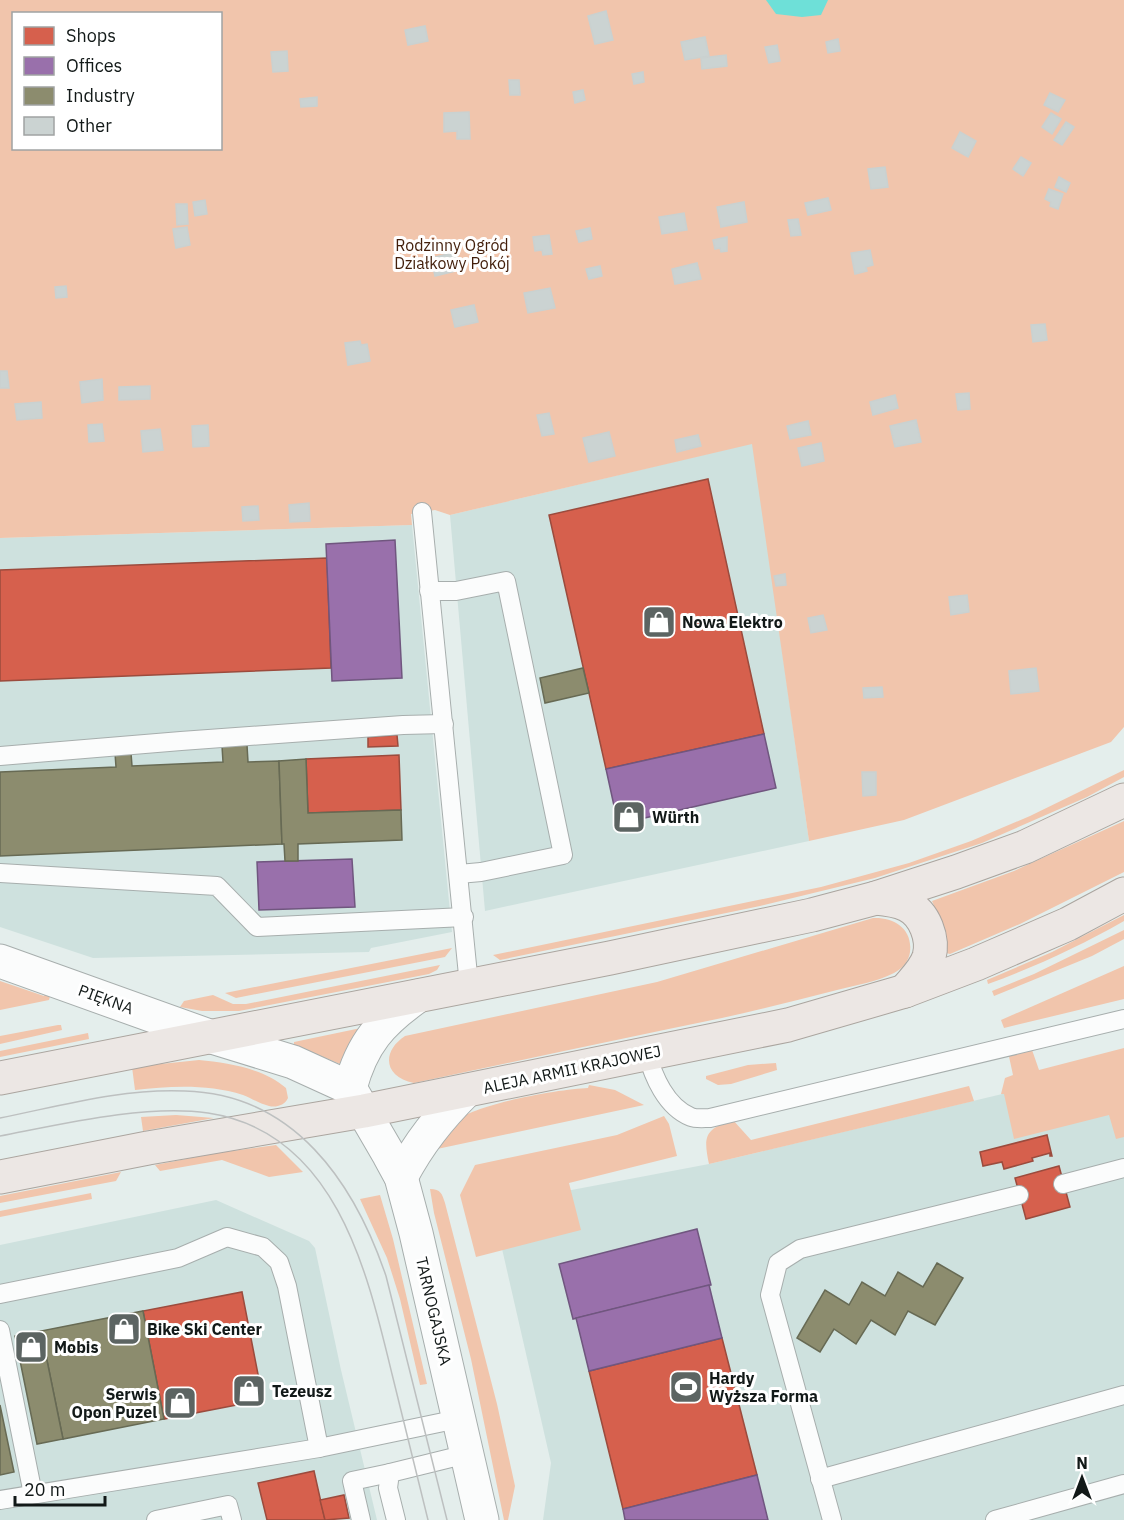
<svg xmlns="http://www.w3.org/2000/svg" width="1124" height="1520" font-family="'IBM Plex Sans',sans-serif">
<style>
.built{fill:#cee1de}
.green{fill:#f1c5ac;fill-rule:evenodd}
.water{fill:#6ee0d8}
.shops{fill:#d6604d;stroke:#9b4b3d;stroke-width:1.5}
.offices{fill:#9970ab;stroke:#70567f;stroke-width:1.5}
.industry{fill:#8c8c6e;stroke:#676a54;stroke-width:1.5}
.building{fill:#cbd3d2;stroke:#cad1d0;stroke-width:1.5}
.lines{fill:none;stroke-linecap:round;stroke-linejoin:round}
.service-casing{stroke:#a7aead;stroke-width:20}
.minor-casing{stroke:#a7aead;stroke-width:35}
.tertiary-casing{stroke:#a7aead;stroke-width:35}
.primary-casing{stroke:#aba59f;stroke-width:35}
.service{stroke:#fbfcfc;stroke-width:18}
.minor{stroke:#fbfcfc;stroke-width:33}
.tertiary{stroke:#fbfcfc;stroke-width:33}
.primary{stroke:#ece7e4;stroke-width:33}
.tram{stroke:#bdc0c0;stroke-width:1.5}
.labels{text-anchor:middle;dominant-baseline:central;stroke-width:6;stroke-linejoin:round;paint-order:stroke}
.park-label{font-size:16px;fill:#421e0a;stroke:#fff}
.poi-label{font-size:16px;font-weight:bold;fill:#121918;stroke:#fff;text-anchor:start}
.street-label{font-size:16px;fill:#121918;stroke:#fff}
</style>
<rect width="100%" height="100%" fill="#e4eeec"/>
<g class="built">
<polygon points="753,443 809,841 485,911 450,515"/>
<polygon points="412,525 452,932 371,948 369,952 93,958 0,927 0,538"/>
<polygon points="1124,1065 1124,1520 543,1520 551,1463 492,1205 709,1164"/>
<polygon points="216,1200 309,1241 315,1248 341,1370 377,1520 0,1520 0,1245"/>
</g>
<g class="green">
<path d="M0,0H1124V727L1111,742L904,820L809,841L752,444L450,515L435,510L411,514L412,525L0,538ZM14,14H220V148H14Z"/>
<polygon points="1124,770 1124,777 1087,797 982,843 875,878 760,906 500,960 493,955 821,887 909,863 971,841 1030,816"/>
<polygon points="1124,821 1124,872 1020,924 950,954 946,953 944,928 932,901 1014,871"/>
<path d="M1124,915V921C1080,946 1035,967 988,984L987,980L1052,952Z"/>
<path d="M873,918C893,917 913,928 910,952C909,961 902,969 894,973C877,982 856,985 837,990C799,1000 761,1009 722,1018C620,1039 517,1061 414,1083C384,1077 381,1052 405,1036L657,982Z"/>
<polygon points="1124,930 1124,939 1092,956 994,996 992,991 1034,974"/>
<polygon points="452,948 445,957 236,998 225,993"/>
<polygon points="440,965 437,970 429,974 239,1011 202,1011 180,1007 184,1001 213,995 233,1004 246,1004"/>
<polygon points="1124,966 1124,999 1004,1028 1001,1020"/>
<polygon points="0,981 44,996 45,994 50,996 49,1000 0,1010"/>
<polygon points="58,1025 61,1025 62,1030 0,1044 0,1036"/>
<polygon points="361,1028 340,1064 294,1045 294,1042"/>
<polygon points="88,1033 89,1039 0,1057 0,1051"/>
<polygon points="1031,1047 1039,1070 1124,1048 1124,1137 1116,1139 1109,1115 1014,1139 1004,1094 1001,1094 1005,1078 1013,1075 1008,1052"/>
<path d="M199,1060C228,1063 263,1068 286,1088L288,1098C285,1105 276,1108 269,1106C260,1104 251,1098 243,1095C208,1084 171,1086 135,1090L132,1067Z"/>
<polygon points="776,1063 777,1070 731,1084 718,1085 706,1079 706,1076 748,1065"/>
<path d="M589,1085L615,1090L644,1105L437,1149C442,1140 447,1128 454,1122C475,1104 559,1089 588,1088Z"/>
<path d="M969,1086L974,1101L709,1164C703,1136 705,1129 733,1120L751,1140Z"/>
<polygon points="176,1115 214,1118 143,1131 141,1117"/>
<polygon points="664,1116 669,1124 677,1156 569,1183 581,1230 476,1257 460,1195 475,1165 617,1135"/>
<polygon points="276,1145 303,1172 269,1177 222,1160 160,1171 155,1165 217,1153"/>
<polygon points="121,1172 116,1181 0,1203 0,1196"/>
<path d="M430,1189C441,1189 442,1194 445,1203L497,1404L515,1486L508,1520H504L471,1359L434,1213Z"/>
<polygon points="91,1193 92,1199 0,1217 0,1211"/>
<polygon points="380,1195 393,1239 427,1384 420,1385 400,1299 387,1258 360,1199"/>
</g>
<polygon class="water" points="766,0 828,0 821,15 802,17 776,14"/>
<g class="shops">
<polygon points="708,479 764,734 606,769 549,515"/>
<polygon points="327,558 331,668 0,681 0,570"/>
<polygon points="397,735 398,746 368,747 368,737"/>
<polygon points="399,755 401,810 308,813 306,759"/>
<polygon points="1047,1135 1052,1156 1050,1156 1050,1153 1032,1158 1033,1161 1004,1169 1002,1162 983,1166 980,1152"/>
<polygon points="1059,1166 1070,1207 1026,1219 1015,1178"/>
<polygon points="242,1292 263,1400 164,1419 143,1311"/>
<polygon points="722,1338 757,1475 623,1509 589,1371"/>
<polygon points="314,1471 325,1520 267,1520 258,1483"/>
<polygon points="344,1495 349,1518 325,1520 320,1500"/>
</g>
<g class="offices">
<polygon points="395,540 402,678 332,681 326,544"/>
<polygon points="764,734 776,788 618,824 606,769"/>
<polygon points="352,859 355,907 259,910 257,862"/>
<polygon points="697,1229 711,1285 573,1319 559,1264"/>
<polygon points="709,1285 722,1338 589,1371 576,1318"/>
<polygon points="757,1475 768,1520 625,1520 623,1509"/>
</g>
<g class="industry">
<polygon points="583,668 589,693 545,703 540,678"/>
<polygon points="247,745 248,762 279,761 282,844 0,856 0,772 116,767 115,753 131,753 132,766 223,762 222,746"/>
<polygon points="306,759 308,813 401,810 402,840 298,844 298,861 285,861 284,844 282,844 279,761"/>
<polygon points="937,1263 963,1278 935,1325 908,1311 895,1335 871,1320 856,1344 834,1329 820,1352 797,1338 825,1290 849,1305 862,1282 885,1296 898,1272 923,1287"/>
<polygon points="143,1311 164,1419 63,1439 41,1331"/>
<polygon points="41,1331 63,1439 37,1444 15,1336"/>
<polygon points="0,1405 14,1472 0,1475"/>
</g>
<g class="building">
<polygon points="606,11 613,40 595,44 588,16"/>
<polygon points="425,26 428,41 408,45 405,30"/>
<polygon points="705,37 709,56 685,60 681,42"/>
<polygon points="838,39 840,51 828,53 826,42"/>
<polygon points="777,45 780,61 769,63 765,47"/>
<polygon points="287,51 288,71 273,72 271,52"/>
<polygon points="726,55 727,66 702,69 701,58"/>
<polygon points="643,72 644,82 634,84 632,74"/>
<polygon points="509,80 519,80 520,95 510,95"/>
<polygon points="583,90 585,100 575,103 573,92"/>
<polygon points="1050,93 1065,100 1058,112 1044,105"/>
<polygon points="317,97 317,106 301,107 300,99"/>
<polygon points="469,112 470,139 457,139 457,131 444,132 444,113"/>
<polygon points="1051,113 1061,119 1052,134 1042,127"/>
<polygon points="1066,122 1074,127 1062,145 1054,140"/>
<polygon points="960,132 976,141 968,157 952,148"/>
<polygon points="1021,157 1031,163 1023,176 1013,169"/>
<polygon points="885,167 888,187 871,189 868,169"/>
<polygon points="1059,177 1070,183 1066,192 1055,187"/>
<polygon points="1049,189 1063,194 1058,209 1050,206 1051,202 1045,199"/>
<polygon points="828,198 831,210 808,215 805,203"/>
<polygon points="205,200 207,214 195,216 193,202"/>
<polygon points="744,202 747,222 721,227 717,207"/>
<polygon points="176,204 187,204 188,224 177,225"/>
<polygon points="684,213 687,230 662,234 659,217"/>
<polygon points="798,219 801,235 791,236 788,220"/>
<polygon points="187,227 190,245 176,248 173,229"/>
<polygon points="590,228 592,239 579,242 576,231"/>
<polygon points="549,235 552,254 543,255 542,250 535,251 533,237"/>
<polygon points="727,237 727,251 721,252 720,248 715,249 713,240"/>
<polygon points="870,250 873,265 866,267 867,271 855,274 851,253"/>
<polygon points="456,252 460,270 435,276 431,258"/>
<polygon points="697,263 701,279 675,284 672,269"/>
<polygon points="600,266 602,276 589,279 586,269"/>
<polygon points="66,286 67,297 56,298 55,287"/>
<polygon points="550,288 555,308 528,313 524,293"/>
<polygon points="474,305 478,322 455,327 451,310"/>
<polygon points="1045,324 1047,340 1033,342 1031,325"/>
<polygon points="360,341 361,345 367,344 370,361 348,365 345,343"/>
<polygon points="0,371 7,371 9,388 0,388"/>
<polygon points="102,379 103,400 82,403 80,382"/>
<polygon points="150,386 150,399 119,400 119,387"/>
<polygon points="969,393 970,409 958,410 956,394"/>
<polygon points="895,395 898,408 873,415 870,402"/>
<polygon points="41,402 42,418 17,420 15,404"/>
<polygon points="549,413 554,434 542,436 537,415"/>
<polygon points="916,420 921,442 895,447 890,426"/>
<polygon points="808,421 811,435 790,439 787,426"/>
<polygon points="102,424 104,441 89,442 88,425"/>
<polygon points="208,425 209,446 193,447 192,426"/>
<polygon points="160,429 163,450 143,452 141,431"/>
<polygon points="609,432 615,456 589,462 583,438"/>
<polygon points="698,435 701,446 677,452 675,440"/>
<polygon points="821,443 824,461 802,466 798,448"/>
<polygon points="309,503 310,521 290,522 289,505"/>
<polygon points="258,506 259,520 243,521 242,507"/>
<polygon points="785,574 786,585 776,586 774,576"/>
<polygon points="967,595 969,612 951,615 949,597"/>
<polygon points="823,615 827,630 811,633 808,618"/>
<polygon points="1036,668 1039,691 1011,694 1009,671"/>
<polygon points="882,687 883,697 864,698 863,688"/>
<polygon points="862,772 876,772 876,795 863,796"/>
</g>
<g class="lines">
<defs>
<g id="service">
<polyline points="422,512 469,985"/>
<polyline points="429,591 456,591 506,581 563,855 481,872 459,874"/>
<polyline points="0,756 181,741 403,725 444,724"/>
<polyline points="0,873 217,886 257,927 464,917"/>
<path d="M647,1053C653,1076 666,1107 691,1117C696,1119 704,1118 710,1118L1124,1019"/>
<polyline points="1063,1184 1124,1168"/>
<polyline points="0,1294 178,1258 227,1237 263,1247 279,1262 287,1286 319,1448"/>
<polyline points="0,1330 33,1494"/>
<polyline points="820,1479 1124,1395"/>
<polyline points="0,1500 319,1448 458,1419"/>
<polyline points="156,1520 228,1505 232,1520"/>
<polyline points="361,1520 352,1481 390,1473"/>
<polyline points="396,1520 388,1488 390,1473 467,1454"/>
<polyline points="832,1520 770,1295 778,1263 800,1249 1019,1195"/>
<polyline points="995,1520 1124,1484"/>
</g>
<polyline id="minor" points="0,961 212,1037"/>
<g id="tertiary">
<polyline points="212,1037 293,1062 350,1088 389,1155 401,1177 416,1233 482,1520"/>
<path d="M350,1088C362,1043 381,1022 418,996"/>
<path d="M401,1177C419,1143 439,1118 466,1091"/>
</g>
<g id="primary">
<path d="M876,898C887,899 897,900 907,905C925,914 934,939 929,957C925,970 913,981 905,991"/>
<polyline points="0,1078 610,958 812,915 876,898 956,872 1025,847 1124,800"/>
<polyline points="0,1177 148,1148 364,1111 788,1025 905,991 976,964 1068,924 1124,894"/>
</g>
</defs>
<use href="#service" class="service-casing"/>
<use href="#minor" class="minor-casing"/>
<use href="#tertiary" class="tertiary-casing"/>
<use href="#primary" class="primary-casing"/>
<use href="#service" class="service"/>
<use href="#minor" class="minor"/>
<use href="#tertiary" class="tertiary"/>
<use href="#primary" class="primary"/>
<g class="tram">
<path d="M0,1118C60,1106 123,1088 185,1091C294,1094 354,1182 386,1276L447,1520"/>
<path d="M0,1136C62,1124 145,1104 208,1113C335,1132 367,1270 392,1374C404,1423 416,1471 428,1520"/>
</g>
</g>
<defs>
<symbol id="shop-square" viewBox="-11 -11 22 22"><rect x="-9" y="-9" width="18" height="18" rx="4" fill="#5c6462" stroke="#fff"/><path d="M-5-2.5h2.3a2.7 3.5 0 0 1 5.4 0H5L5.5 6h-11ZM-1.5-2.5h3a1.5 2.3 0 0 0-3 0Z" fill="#fff"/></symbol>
<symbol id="stadium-square" viewBox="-11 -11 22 22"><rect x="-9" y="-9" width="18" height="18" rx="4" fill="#5c6462" stroke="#fff"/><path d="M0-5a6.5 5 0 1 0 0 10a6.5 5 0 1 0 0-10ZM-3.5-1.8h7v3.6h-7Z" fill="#fff"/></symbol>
</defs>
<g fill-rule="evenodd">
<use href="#shop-square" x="640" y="603" width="38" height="38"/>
<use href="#shop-square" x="610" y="798" width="38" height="38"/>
<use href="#shop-square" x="105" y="1310" width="38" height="38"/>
<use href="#shop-square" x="12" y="1328" width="38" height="38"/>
<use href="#stadium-square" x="667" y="1368" width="38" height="38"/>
<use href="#shop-square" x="230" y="1372" width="38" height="38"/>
<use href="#shop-square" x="161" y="1384" width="38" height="38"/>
</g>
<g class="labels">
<g class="park-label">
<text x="452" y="245">Rodzinny Ogród<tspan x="452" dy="18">Działkowy Pokój</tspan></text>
</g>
<g class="poi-label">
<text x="682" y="622">Nowa Elektro</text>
<text x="652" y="817">Würth</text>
<text x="147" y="1329">Bike Ski Center</text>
<text x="54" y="1347">Mobis</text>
<text x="709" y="1378">Hardy<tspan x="709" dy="18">Wyższa Forma</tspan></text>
<text x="272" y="1391">Tezeusz</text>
<text x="157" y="1394" text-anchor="end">Serwis<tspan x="157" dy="18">Opon Puzel</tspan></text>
</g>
<g class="street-label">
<text transform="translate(106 999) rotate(20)">PIĘKNA</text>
<text transform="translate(572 1069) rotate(-12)">ALEJA ARMII KRAJOWEJ</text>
<text transform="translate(434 1311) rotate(77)">TARNOGAJSKA</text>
</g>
</g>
<rect x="12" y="12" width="210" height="138" fill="#ffffff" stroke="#a0a3a3" stroke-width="1.5"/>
<rect x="24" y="27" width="30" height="18" fill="#d6604d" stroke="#a0a3a3" stroke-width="1.5"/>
<text x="66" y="42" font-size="18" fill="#121918">Shops</text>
<rect x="24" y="57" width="30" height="18" fill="#9970ab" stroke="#a0a3a3" stroke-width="1.5"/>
<text x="66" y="72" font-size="18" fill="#121918">Offices</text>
<rect x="24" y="87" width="30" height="18" fill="#8c8c6e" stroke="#a0a3a3" stroke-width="1.5"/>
<text x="66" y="102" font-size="18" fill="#121918">Industry</text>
<rect x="24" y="117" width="30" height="18" fill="#cbd3d2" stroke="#a0a3a3" stroke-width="1.5"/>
<text x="66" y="132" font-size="18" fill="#121918">Other</text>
<g transform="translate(1082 1478)" stroke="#ffffff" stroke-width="4.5" paint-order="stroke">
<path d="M0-4.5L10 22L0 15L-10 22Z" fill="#121918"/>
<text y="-9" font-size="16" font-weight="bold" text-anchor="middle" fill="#121918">N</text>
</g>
<path d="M15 1496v9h90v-9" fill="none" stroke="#121918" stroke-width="3"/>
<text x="24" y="1496" font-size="18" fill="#121918" stroke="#ffffff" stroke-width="4.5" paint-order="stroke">20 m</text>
</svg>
